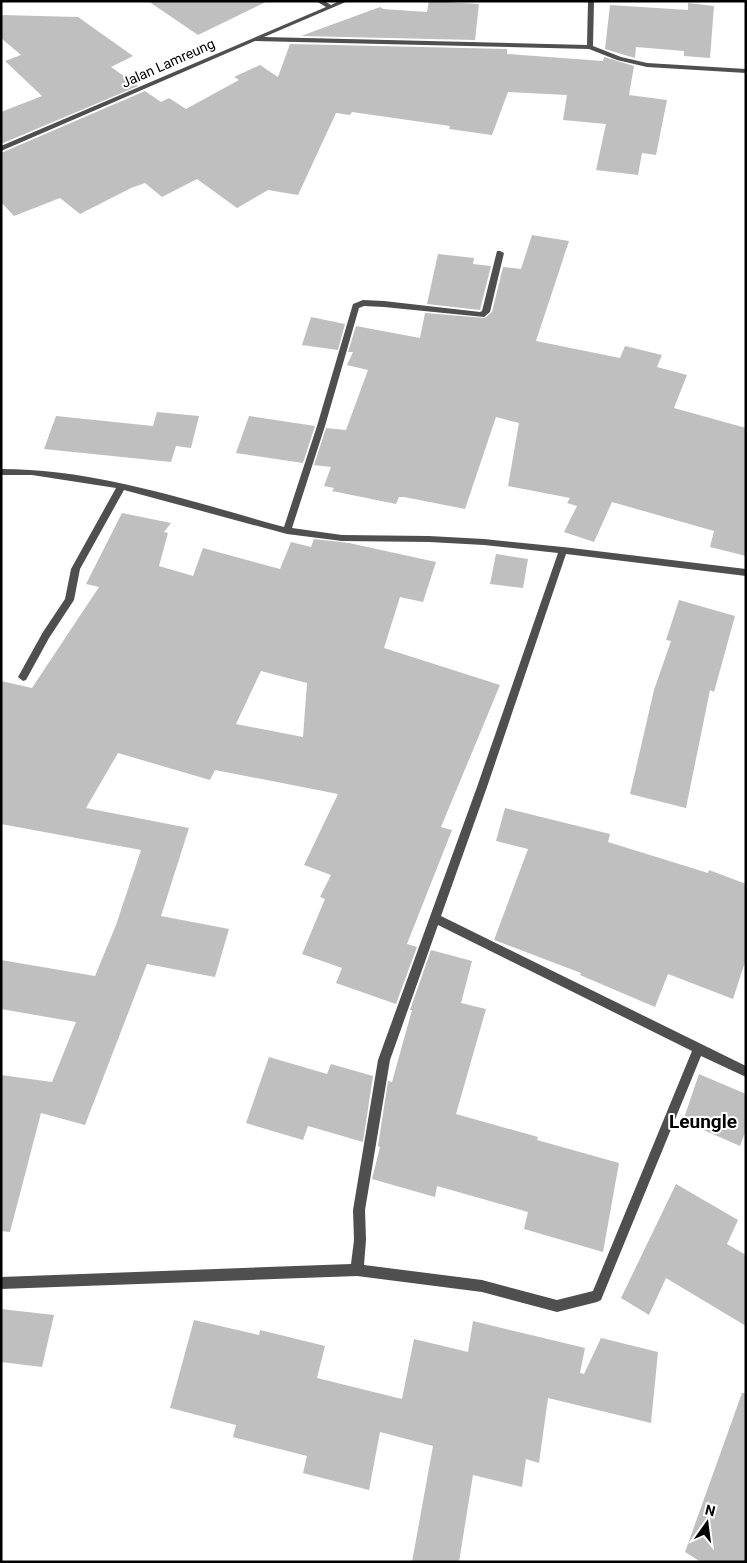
<svg xmlns="http://www.w3.org/2000/svg" width="747" height="1563" font-family="Roboto,sans-serif">
<style>
.building{fill:#bfbfbf;fill-rule:evenodd}
.lines{fill:none;stroke-linecap:round;stroke-linejoin:round}
.minor{fill:#4f4f4f;fill-rule:evenodd}
.labels{text-anchor:middle;dominant-baseline:central;stroke-width:4;stroke-linejoin:round;paint-order:stroke}
.far-street-label{font-size:14px;fill:#000;stroke:#fff}
.quarter-label{font-size:19px;font-weight:bold;fill:#000;stroke:#fff}
</style>
<rect width="100%" height="100%" fill="#fff"/>
<g class="building">
<polygon points="148,1 268,1 198,35"/>
<polygon points="429,1 479,4 475,40 301,36 380,7 383,9 427,12"/>
<polygon points="688,3 714,6 710,58 684,56 684,51 636,47 635,58 605,49 610,5 688,10"/>
<polygon points="1,15 78,17 133,56 111,67 138,86 1,144 1,112 42,96 5,61 21,55 1,38"/>
<polygon points="290,44 507,49 507,54 603,61 604,57 634,66 629,95 667,100 656,155 642,153 638,175 596,170 606,124 563,120 567,95 508,92 492,135 449,129 450,126 352,112 350,115 336,113 298,195 268,190 237,208 197,179 162,197 145,183 131,188 80,214 60,198 14,216 1,202 1,153 145,91 161,102 169,98 186,109 239,80 234,77 260,65 278,77"/>
<polygon points="532,235 569,241 536,341 620,358 625,346 662,355 657,367 687,375 674,408 746,428 746,556 710,547 714,531 612,502 594,542 564,532 577,506 567,503 570,498 508,486 519,423 496,417 465,509 404,497 399,497 396,504 332,491 334,488 324,486 331,467 314,465 326,428 346,430 368,370 347,365 353,352 348,352 356,326 420,338 425,313 485,318 492,312 503,267 521,269"/>
<polygon points="438,254 474,258 473,264 491,266 480,310 427,304"/>
<polygon points="311,317 345,324 338,350 302,345"/>
<polygon points="157,412 199,416 191,448 176,446 171,462 44,449 56,416 153,426"/>
<polygon points="249,416 315,426 303,463 236,453"/>
<path d="M122,513L171,523L164,532L168,533L159,566L193,576L203,548L280,569L291,542L311,547L314,539L349,543L436,562L423,602L400,597L384,648L500,685L441,827L452,830L407,944L417,947L396,1004L336,983L342,968L302,954L325,899L320,897L331,875L304,865L338,794L215,770L210,780L118,753L86,808L189,828L161,916L229,929L215,977L147,964L85,1125L41,1113L10,1232L1,1231V1075L52,1082L76,1022L1,1009V960L95,976L116,925L141,850L1,824V681L32,688L99,587L86,584ZM261,671L307,683L303,737L236,724Z"/>
<polygon points="496,554 528,559 523,588 490,584"/>
<polygon points="679,600 735,616 714,692 710,690 686,808 630,794 654,690 671,641 666,640"/>
<polygon points="505,808 610,834 608,842 708,873 709,870 746,884 746,959 733,999 668,974 655,1007 580,975 581,973 494,940 528,849 496,841"/>
<polygon points="431,950 472,961 461,1003 486,1009 456,1114 538,1137 537,1140 619,1163 603,1252 524,1229 528,1212 437,1186 435,1197 372,1179 380,1147 378,1146 388,1081 392,1082 412,1010 410,1010"/>
<polygon points="269,1057 327,1074 331,1064 373,1076 363,1142 308,1126 303,1140 246,1123"/>
<polygon points="699,1074 746,1094 746,1130 740,1146 683,1121"/>
<polygon points="676,1184 738,1220 727,1244 746,1255 746,1326 666,1278 649,1315 621,1298"/>
<polygon points="1,1309 54,1315 42,1367 1,1362"/>
<polygon points="194,1320 259,1335 260,1330 325,1346 317,1378 402,1399 414,1339 468,1352 473,1321 585,1348 580,1373 584,1374 601,1338 658,1352 651,1423 548,1398 539,1463 526,1459 522,1487 473,1475 459,1562 412,1562 433,1446 380,1432 369,1490 303,1473 307,1456 233,1437 236,1425 170,1408"/>
<polygon points="742,1393 746,1393 746,1562 701,1562 685,1552"/>
</g>
<g class="lines">
<g class="minor">
<polygon points="316,1 324,1 331,5 339,1 348,1 264,37 587,45 588,1 594,1 593,46 621,57 647,63 746,69 746,73 647,67 617,60 589,49 255,41 1,151 1,146 326,7"/>
<path d="M497,251H500L504,253L490,312L484,317L384,307L364,306L359,308L325,426L292,528L342,535L429,536L484,539L563,547L746,569V576L566,554L487,787L441,916L746,1066V1077L701,1056L601,1300L597,1302L557,1312L482,1292L357,1276L1,1289V1277L351,1264L354,1240L353,1210L378,1060L477,787L558,553L484,545L429,542L342,541L287,534L124,490L80,569L74,600L49,638L26,680L23,681L18,677L43,632L65,599L71,569L116,488L32,475H1V469C98,469 192,502 284,527L317,426L353,304L363,300L384,301L480,312L482,311ZM438,925L692,1051L593,1291L557,1300L482,1280L364,1265L366,1240L365,1210L390,1060Z"/>
</g>
</g>
<g class="labels">
<g class="far-street-label">
<text transform="translate(168 63) rotate(-24)">Jalan Lamreung</text>
</g>
<g class="quarter-label">
<text x="703" y="1121">Leungle</text>
</g>
</g>
<rect width="747" height="1563" fill="none" stroke="#000000" stroke-width="5"/>
<g transform="translate(707 1523) rotate(14)" stroke="#ffffff" stroke-width="4" paint-order="stroke">
<path d="M0-4L9 19L0 12L-9 19Z" fill="#000000"/>
<text y="-8" font-size="14" font-weight="bold" text-anchor="middle" fill="#000000">N</text>
</g>
</svg>
